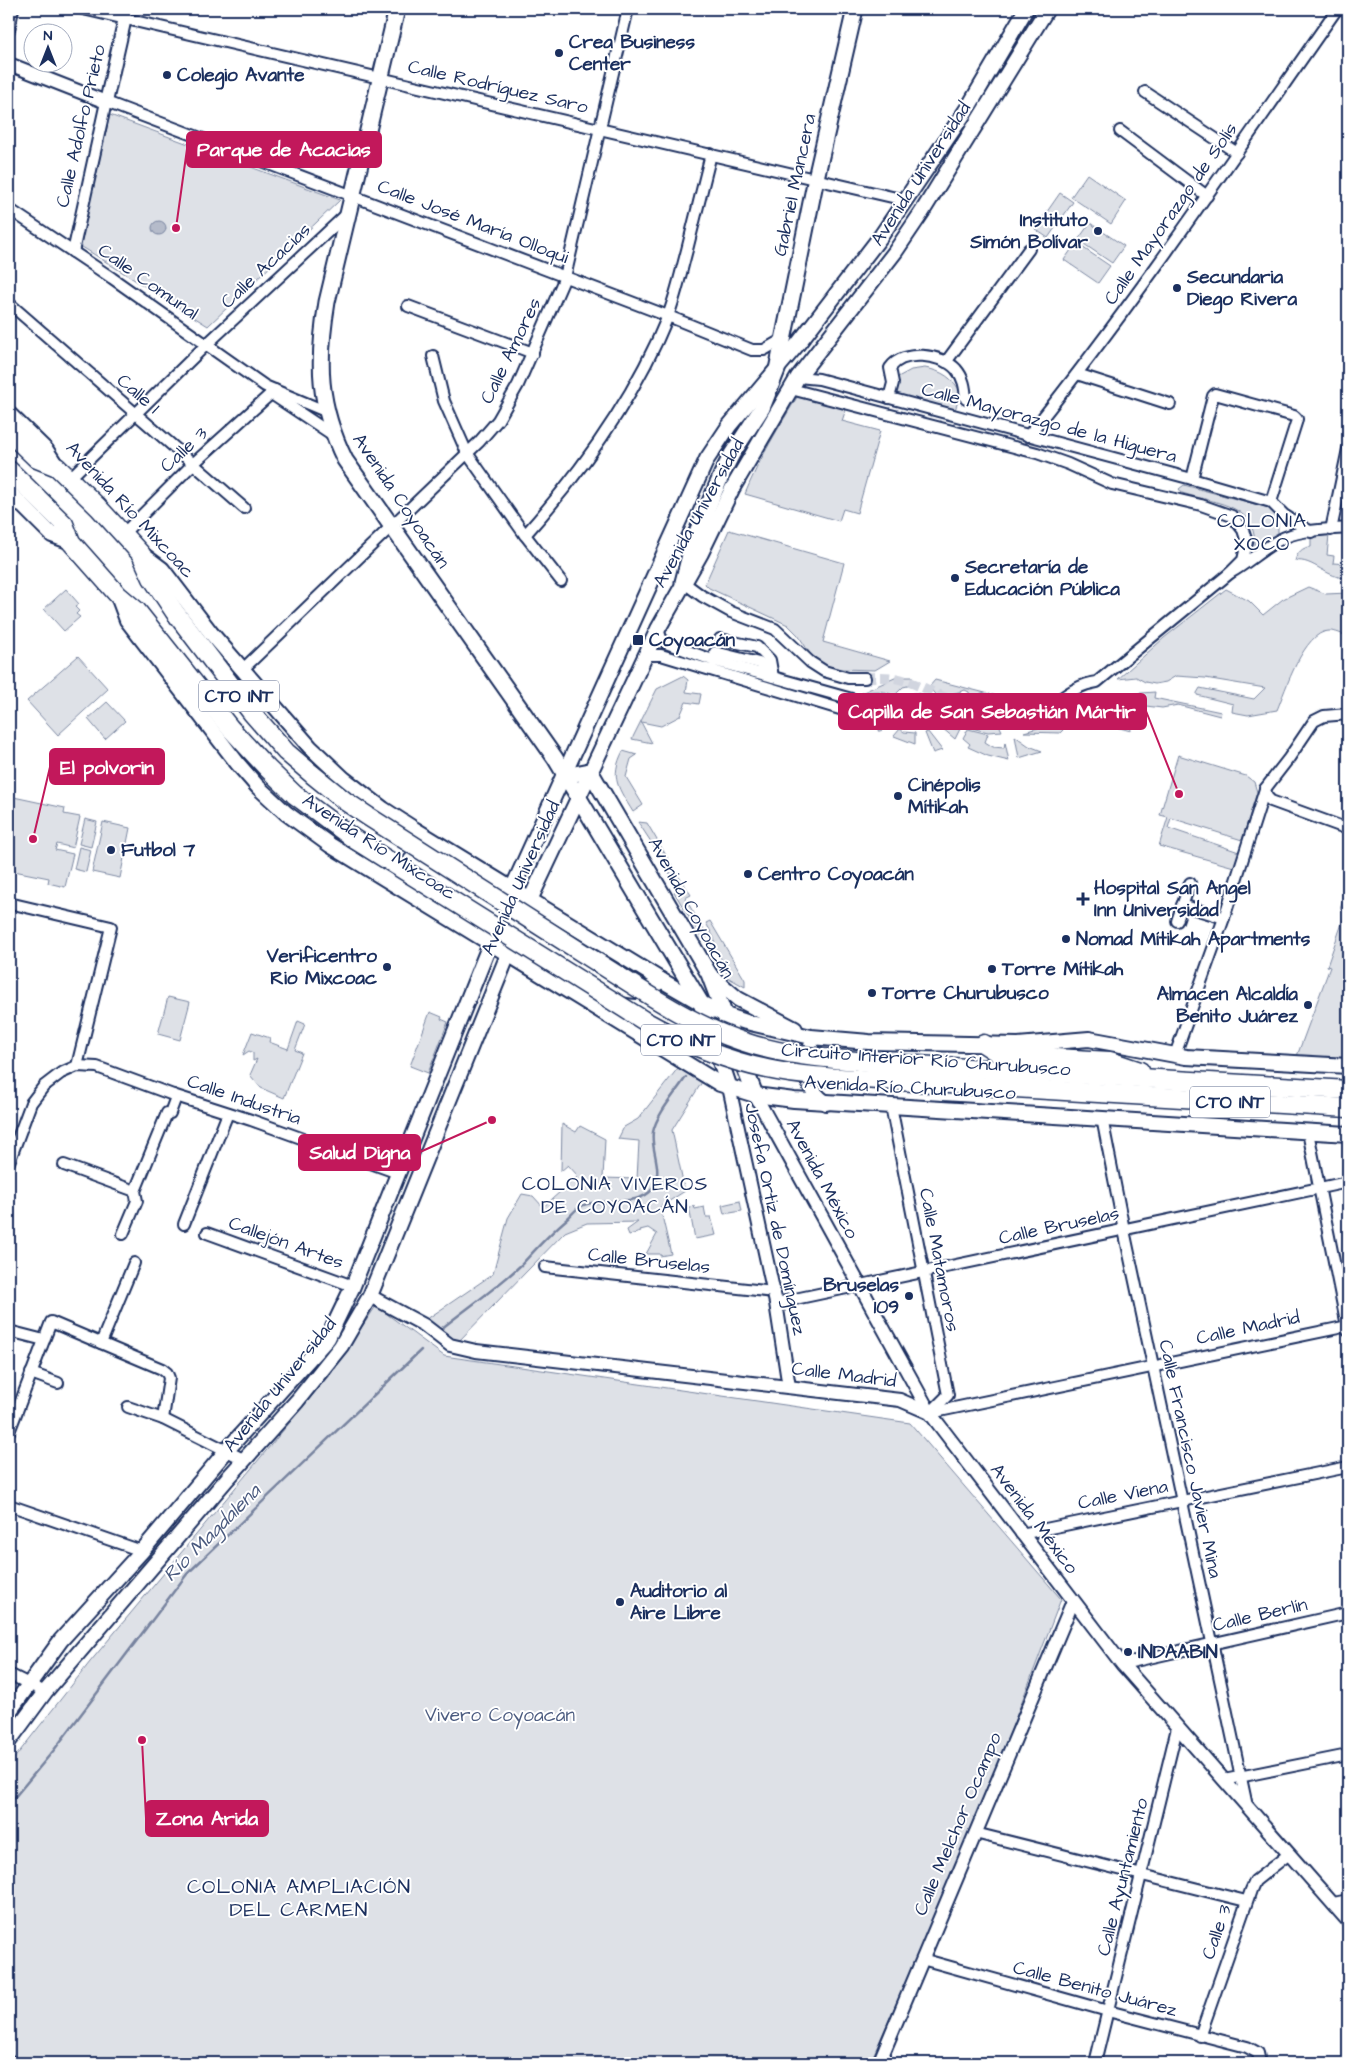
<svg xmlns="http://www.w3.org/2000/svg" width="1357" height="2072" font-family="'Architects Daughter',sans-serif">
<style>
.green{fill:#dee1e7;stroke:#7c88a2}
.water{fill:#b5bbca;stroke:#77839f}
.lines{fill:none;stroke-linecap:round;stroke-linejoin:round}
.stream{stroke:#77839f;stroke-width:2.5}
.minor-tunnel{stroke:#d1d5df;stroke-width:10;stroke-dasharray:10 5;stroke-linecap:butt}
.minor-casing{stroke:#1b2f5e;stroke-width:14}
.tertiary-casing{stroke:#1b2f5e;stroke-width:16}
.secondary-casing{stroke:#1b2f5e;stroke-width:18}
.primary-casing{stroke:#1b2f5e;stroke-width:19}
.motorway-casing{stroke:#1b2f5e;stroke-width:21}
.minor{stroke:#fff;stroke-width:10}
.tertiary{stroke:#fff;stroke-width:12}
.secondary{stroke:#fff;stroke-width:14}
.primary{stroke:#fff;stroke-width:15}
.motorway{stroke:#fff;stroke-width:18}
.motorway-bridge-casing{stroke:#1b2f5e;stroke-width:21;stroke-linecap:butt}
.motorway-bridge{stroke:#fff;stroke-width:18}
.poi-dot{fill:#1b2f5e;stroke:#fff;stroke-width:2}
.labels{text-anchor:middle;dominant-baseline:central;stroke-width:4;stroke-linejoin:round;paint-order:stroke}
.shield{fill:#fff;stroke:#5f6d8e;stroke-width:1}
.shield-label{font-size:18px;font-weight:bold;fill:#1b2f5e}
.poi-label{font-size:19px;font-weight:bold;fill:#1b2f5e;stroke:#fff;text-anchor:start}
.street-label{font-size:19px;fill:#1b2f5e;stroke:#fff}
.park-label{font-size:19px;fill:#4c5c80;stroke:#fff}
.neighbourhood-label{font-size:20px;letter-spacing:1px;fill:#1b2f5e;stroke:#fff}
.water-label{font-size:20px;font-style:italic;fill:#49597e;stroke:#fff}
.leader{fill:none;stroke:#c2185b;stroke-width:2}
.callout-dot{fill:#c2185b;stroke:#fff;stroke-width:2}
.callout{fill:#c2185b;stroke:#c2185b;stroke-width:2}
.callout-label{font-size:20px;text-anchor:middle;font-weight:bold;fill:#fff}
</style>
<rect width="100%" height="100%" fill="#fff"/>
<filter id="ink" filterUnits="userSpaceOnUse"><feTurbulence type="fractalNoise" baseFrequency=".02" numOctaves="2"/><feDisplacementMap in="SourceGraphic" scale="10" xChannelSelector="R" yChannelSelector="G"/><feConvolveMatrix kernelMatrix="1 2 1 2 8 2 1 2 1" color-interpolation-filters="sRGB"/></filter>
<g filter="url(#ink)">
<g class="green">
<polygon points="110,115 340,200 208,326 79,245"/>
<polygon points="1087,174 1126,201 1111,224 1071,197"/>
<polygon points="1060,193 1073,202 1048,238 1035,229"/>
<polygon points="1090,223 1124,246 1112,263 1078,240"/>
<polygon points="1076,243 1110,266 1098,283 1064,260"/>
<path d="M925,368C942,371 953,378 961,393L955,410L894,395L898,377L911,370Z"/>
<path d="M799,394L846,409L842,421L880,431L857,513L843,509L839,521L745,494C759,459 779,427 799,394Z"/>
<path d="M1184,485L1273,509L1278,523V538L1255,555C1259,503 1221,505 1182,493L1179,489Z"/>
<polygon points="729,530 844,563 823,642 890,661 875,670 840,669 827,666 811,655 798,635 788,625 709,588 705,584"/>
<path d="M1329,535L1327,555L1334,556L1333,563L1348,564V578C1327,579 1313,558 1295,561C1297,553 1302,547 1311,547V538Z"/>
<path d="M1308,587L1326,594L1348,593V637C1342,634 1336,631 1329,631C1304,631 1285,691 1277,710L1248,715L1232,712L1233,704L1197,695V693L1200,688L1254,699L1265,688L1205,678L1176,676L1166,682L1155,684L1145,682L1136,677L1118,679L1164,638L1226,589L1249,601L1263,615L1283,599Z"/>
<polygon points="66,589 79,604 75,607 79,611 76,614 80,617 64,631 44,609"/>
<polygon points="78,656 108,689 58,735 27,701"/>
<polygon points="683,676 688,680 686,692 701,694 699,704 686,702 680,716 661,726 641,722 652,743 632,739 657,689"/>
<path d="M897,677H912V685L903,687L894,696C884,689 873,691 861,693Z"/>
<polygon points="935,680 997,696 1001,705 971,705 969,692 965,690 938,698 929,687"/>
<polygon points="1155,692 1154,698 1221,712 1220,716 1178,705 1162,708 1146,706 1138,710 1133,716 1130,723 1131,731 1081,718 1081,716 1112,711 1117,707 1122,698 1127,694"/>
<circle cx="915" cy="708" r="15"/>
<polygon points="887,699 891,701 891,712 895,722 881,731 879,731"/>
<polygon points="107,702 125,721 105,739 88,719"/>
<path d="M941,708L955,709L943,712C940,727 946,729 960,729L955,739L935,722L939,710Z"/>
<polygon points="969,713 994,714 1002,731 988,732 967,727"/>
<polygon points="1055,723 1063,730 1060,733 1024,732"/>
<polygon points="900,729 904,732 915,733 915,744 894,736"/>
<polygon points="968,729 988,734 985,742 993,747 1004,748 1005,742 1009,761 988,756 968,747 970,744 963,738"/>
<polygon points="928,732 942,750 933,753 925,733"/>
<polygon points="1015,736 1029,746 1042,751 1019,758"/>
<path d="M623,751L637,755L631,759L626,777L643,805L633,812C619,789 609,778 623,751Z"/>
<polygon points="1178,755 1246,776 1254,782 1257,792 1242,840 1171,818 1168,828 1239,852 1234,867 1159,846 1168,817 1160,815"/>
<polygon points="9,796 65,808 64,814 80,817 73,848 57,844 55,850 73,854 65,887 48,883 49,878 9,870"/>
<polygon points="85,819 97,822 91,847 79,844"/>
<polygon points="103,822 130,828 120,878 92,872"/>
<polygon points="638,822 647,823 674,869 665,863"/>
<polygon points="79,847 91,850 86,872 74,869"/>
<polygon points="669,872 680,878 691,895 685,898 705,932 707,937 704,942 674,892 679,889"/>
<polygon points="1348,886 1348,1058 1297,1056 1330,967 1327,966 1346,912 1340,909"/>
<polygon points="710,921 745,980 745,987 727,977 726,967 715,949 714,938 706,923"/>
<polygon points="168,997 190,1002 180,1040 158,1034"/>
<polygon points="430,1012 442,1017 441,1019 448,1022 428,1073 410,1066"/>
<polygon points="298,1021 305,1024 295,1050 302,1053 284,1098 261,1088 250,1075 257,1059 253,1061 253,1053 249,1051 243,1055 252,1032 270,1038 269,1042 288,1049"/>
<polygon points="678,1068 702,1082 672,1130 685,1191 660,1207 671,1254 660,1256 660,1254 646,1254 657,1234 648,1228 640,1230 641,1232 629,1235 627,1230 638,1222 587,1223 565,1232 457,1343 427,1319 493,1274 508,1218 522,1194 533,1196 543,1207 578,1176 568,1165 561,1171 562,1124 576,1132 580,1126 605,1139 603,1178 637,1179 639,1141 618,1139 624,1127 638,1119"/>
<polygon points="740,1201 742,1211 724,1214 722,1205"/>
<polygon points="694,1206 695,1209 704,1207 706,1217 711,1217 716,1235 695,1239 689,1207"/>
<polygon points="376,1306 444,1356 910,1423 1061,1599 972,1832 870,2063 9,2063 9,1765 90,1662 331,1373"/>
</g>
<circle class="water" cx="159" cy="228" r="7"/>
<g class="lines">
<g class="stream">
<path d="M441,1329C467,1308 497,1288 521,1265C536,1249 550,1233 567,1219C571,1215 576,1209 581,1206C600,1197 640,1208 653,1188C664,1169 650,1150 653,1132C656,1115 677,1091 686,1077"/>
<polyline points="9,1804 54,1750 187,1574 421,1350"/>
</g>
<path class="minor-tunnel" d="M865,678C904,673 918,687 951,700C969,707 988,712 1007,717"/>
<defs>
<g id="minor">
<polyline points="83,9 905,200"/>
<polyline points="9,30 13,9"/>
<polyline points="1145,92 1237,153"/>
<polyline points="1120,131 1207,196"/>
<polyline points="9,209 112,278 265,386 325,411"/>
<polyline points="73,252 106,102 668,316 752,350 764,350 783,339"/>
<polyline points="11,305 244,508"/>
<polyline points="408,306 533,353"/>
<polyline points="433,356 444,401 467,453 525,535 561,581"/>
<polyline points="946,362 1029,249"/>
<polyline points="1077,374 1170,404"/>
<polyline points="798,377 819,379 1192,479 1271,502 1284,515 1311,532"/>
<polyline points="791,389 1037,453 1068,464 1112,484 1201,505 1232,516 1243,530 1247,542 1243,560 1230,573"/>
<polyline points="270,393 333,435"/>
<path d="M889,398L893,383L890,368C903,349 942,354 956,369C964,378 965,387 966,399"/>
<path d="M1028,436C1138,299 1236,153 1337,9"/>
<polyline points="69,479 207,344 348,213"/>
<polyline points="1192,479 1213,396 1215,394 1294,416 1297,419 1296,423 1271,502"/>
<polyline points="9,511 12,495"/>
<polyline points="1331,530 1348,449"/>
<polyline points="123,534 193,464 275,390"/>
<path d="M525,535C583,470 635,397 668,316C676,295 681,272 687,250C695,218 703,186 711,154"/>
<polyline points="683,582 702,596 731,612 775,629 810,662 824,671 848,678 865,678"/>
<polyline points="720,639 757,647 770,660 773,677"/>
<polyline points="715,652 759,663 772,671"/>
<polyline points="645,655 661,655 873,719 877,706 715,661 666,643 661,638 658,629"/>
<polyline points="242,670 479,442 498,420 518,385 565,277 628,9"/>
<path d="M1007,717C1051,721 1060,687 1097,682L1230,573C1248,563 1262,549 1279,540C1298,529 1327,530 1348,528"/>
<polyline points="1265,789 1267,797 1271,801 1348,829"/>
<polyline points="9,903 111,927 77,1066"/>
<polyline points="1182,905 1224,918"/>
<polyline points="1177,921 1190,883"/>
<polyline points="1175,1055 1224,918 1265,789 1289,758 1314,721 1324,716 1348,714"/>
<polyline points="891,1106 948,1395 930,1413"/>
<polyline points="1102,1118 1124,1230 1247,1806"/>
<polyline points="1308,1132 1348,1331"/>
<polyline points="9,1162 31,1103 44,1086 61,1073 77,1066 97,1067 173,1095 251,1120 398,1173"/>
<polyline points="64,1165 135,1191"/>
<polyline points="184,1224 228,1113"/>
<polyline points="207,1233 353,1286"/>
<polyline points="123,1234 137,1201 135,1191 167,1113 170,1113 176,1097 173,1095"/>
<polyline points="545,1267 774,1292"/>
<polyline points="776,1303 1348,1182"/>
<polyline points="9,1331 44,1340"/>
<polyline points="101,1343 134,1263"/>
<polyline points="31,1373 58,1383"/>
<polyline points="128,1407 163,1419 245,1460"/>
<polyline points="930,1413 1348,1326"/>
<polyline points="9,1432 51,1322 162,1369 167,1373 169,1378 163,1419"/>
<polyline points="9,1505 142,1551"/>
<polyline points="1021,1534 1348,1467"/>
<polyline points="1122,1664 1348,1613"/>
<polyline points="9,1674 45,1692"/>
<polyline points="1224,1780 1348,1755"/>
<polyline points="975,1833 1246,1901"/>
<polyline points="1334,1903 1348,1900"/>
<polyline points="922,1959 1108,2011 1247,2047 1258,2053 1260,2063"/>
<polyline points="1200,2036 1251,1890 1255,1881 1289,1854"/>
<polyline points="9,2060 12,2063"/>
<polyline points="1095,2063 1177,1728"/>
</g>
<g id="tertiary">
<polyline points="9,64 106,102 125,18"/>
<polyline points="729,1087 776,1303 789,1387"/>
<polyline points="755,1095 930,1413 1122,1664 1348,1921"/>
<polyline points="370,1296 424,1325 450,1345 476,1351 900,1400 930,1413"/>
<polyline points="879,2063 1073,1601"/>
</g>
<g id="secondary">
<polyline points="9,414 46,450 57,467"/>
<polyline points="9,492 52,535 71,542"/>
<polyline points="142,554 162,569 211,633 310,747 344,779 383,809 414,829 661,980 701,1003 725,1015 746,1022 811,1037 869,1042 1018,1045 1089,1039 1186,1057 1348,1066"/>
<polyline points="118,596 127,620 238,764 258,787 286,813 330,845 720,1084 755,1095 794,1100 1348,1134"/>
<path d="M411,860L615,986C632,993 648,994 661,980"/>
<polyline points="710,975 738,999 795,1029"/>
<path d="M811,1046C803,1069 805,1089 826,1103"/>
<polyline points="9,1712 61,1640 142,1551 227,1450 328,1338 353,1286 512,889 707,459 729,426 797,345 881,236 969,106 1026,9"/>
<polyline points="9,1741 45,1692 227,1479 297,1401 341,1346 370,1296 530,900 658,629 701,553 732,489 798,377 895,252 922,212 1047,9"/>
</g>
<g id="primary">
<path d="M397,9L327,302C317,362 318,405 345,460L555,758L701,1003L729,1087"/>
<polyline points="683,582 694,539 722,474 732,454 762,408 777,370 816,178 855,9"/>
<polyline points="564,776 590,771 709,974 755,1095"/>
</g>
<g id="motorway">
<polyline points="9,432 37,459 57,467 98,507 141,554 152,578 174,611 252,713 286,752 313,775"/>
<polyline points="9,470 64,524 71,542 118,595 137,611 230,728 267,768 295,795"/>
<polyline points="984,1044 1001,1055 1110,1061 1140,1071"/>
<polyline points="883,1063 1348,1090"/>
<polyline points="881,1080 1348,1108"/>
</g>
</defs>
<use href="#minor" class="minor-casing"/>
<use href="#tertiary" class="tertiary-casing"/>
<use href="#secondary" class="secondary-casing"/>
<use href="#primary" class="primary-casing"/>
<use href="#motorway" class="motorway-casing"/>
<use href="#minor" class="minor"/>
<use href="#tertiary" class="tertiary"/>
<use href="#secondary" class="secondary"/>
<use href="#primary" class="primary"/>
<use href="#motorway" class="motorway"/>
<defs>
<g id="motorway-bridge">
<path d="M313,775L345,801L369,817C443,864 518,912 592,959C640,989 688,1023 741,1041C787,1057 834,1059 883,1063"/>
<path d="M295,795L354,839L643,1020C682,1042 723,1060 767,1069C804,1077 843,1078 881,1080"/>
</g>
</defs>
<use href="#motorway-bridge" class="motorway-bridge-casing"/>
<use href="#motorway-bridge" class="motorway-bridge"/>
</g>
</g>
<g class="poi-dot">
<circle cx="559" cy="53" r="5"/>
<circle cx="167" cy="75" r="5"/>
<circle cx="1098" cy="231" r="5"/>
<circle cx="1177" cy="288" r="5"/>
<circle cx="955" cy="578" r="5"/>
<rect x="632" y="634" width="12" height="12" rx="2.5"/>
<circle cx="898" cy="796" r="5"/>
<circle cx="111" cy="850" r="5"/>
<circle cx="748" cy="874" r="5"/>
<path d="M1080.5 891.5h5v5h5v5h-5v5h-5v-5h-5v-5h5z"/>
<circle cx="1066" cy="939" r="5"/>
<circle cx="387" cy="967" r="5"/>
<circle cx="992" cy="969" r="5"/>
<circle cx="872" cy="993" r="5"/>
<circle cx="1308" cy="1005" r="5"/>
<circle cx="909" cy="1296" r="5"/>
<circle cx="620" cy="1602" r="5"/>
<circle cx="1128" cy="1652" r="5"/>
</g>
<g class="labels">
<g class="shield">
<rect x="199" y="680.5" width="80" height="31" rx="4"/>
<rect x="641" y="1024.5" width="80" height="31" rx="4"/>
<rect x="1190" y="1086.5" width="80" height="31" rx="4"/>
</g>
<g class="shield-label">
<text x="239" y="696">CTO INT</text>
<text x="681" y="1040">CTO INT</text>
<text x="1230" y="1102">CTO INT</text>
</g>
<g class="poi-label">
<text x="569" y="42">Crea Business<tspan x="569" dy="22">Center</tspan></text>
<text x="177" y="75">Colegio Avante</text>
<text x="1088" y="220" text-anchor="end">Instituto<tspan x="1088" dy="22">Simón Bolívar</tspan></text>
<text x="1187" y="277">Secundaria<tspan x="1187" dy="22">Diego Rivera</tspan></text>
<text x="965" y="567">Secretaría de<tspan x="965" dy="22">Educación Pública</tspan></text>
<text x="649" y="640">Coyoacán</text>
<text x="908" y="785">Cinépolis<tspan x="908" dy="22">Mítikah</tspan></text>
<text x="121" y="850">Futbol 7</text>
<text x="758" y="874">Centro Coyoacán</text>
<text x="1094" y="888">Hospital San Angel<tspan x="1094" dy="22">Inn Universidad</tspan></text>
<text x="1076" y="939">Nomad Mítikah Apartments</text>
<text x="377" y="956" text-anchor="end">Verificentro<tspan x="377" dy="22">Rio Mixcoac</tspan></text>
<text x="1002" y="969">Torre Mítikah</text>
<text x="882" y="993">Torre Churubusco</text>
<text x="1298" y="994" text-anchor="end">Almacen Alcaldía<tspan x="1298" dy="22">Benito Juárez</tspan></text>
<text x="899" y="1285" text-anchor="end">Bruselas<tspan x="899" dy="22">109</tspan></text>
<text x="630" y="1591">Auditorio al<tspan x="630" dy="22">Aire Libre</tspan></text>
<text x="1138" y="1652">INDAABIN</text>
</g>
<g class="street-label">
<text transform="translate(498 87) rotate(13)">Calle Rodríguez Saro</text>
<text transform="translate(81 126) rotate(-77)">Calle Adolfo Prieto</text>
<text transform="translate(921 174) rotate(-57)">Avenida Universidad</text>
<text transform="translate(795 185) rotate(-78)">Gabriel Mancera</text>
<text transform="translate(1171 214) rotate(-55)">Calle Mayorazgo de Solís</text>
<text transform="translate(473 222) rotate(21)">Calle José María Olloqui</text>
<text transform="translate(266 266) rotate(-43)">Calle Acacias</text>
<text transform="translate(148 282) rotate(35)">Calle Comunal</text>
<text transform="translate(511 351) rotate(-64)">Calle Amores</text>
<text transform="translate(138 394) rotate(41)">Calle 1</text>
<text transform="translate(1049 423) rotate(15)">Calle Mayorazgo de la Higuera</text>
<text transform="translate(184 450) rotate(-43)">Calle 3</text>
<text transform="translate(401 501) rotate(56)">Avenida Coyoacán</text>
<text transform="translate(130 510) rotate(47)">Avenida Río Mixcoac</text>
<text transform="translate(699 513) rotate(-61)">Avenida Universidad</text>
<text transform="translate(379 847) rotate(33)">Avenida Río Mixcoac</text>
<text transform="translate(521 878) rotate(-66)">Avenida Universidad</text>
<text transform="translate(691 908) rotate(61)">Avenida Coyoacán</text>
<text transform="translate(926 1060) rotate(4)">Circuito Interior Río Churubusco</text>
<text transform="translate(910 1088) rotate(3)">Avenida Río Churubusco</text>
<text transform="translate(244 1100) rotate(19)">Calle Industria</text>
<text transform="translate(822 1179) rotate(62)">Avenida México</text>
<text transform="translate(775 1219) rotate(78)">Josefa Ortiz de Domínguez</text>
<text transform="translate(1059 1226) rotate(-12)">Calle Bruselas</text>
<text transform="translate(286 1243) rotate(20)">Callejón Artes</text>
<text transform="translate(939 1260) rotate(79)">Calle Matamoros</text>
<text transform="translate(649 1261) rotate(6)">Calle Bruselas</text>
<text transform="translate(1248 1328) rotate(-12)">Calle Madrid</text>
<text transform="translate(844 1375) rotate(7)">Calle Madrid</text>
<text transform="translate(280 1385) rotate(-51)">Avenida Universidad</text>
<text transform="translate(1190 1459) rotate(78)">Calle Francisco Javier Mina</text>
<text transform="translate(1123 1495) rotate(-11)">Calle Viena</text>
<text transform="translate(1034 1519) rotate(53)">Avenida México</text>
<text transform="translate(1260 1615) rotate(-13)">Calle Berlín</text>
<text transform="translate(958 1824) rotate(-67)">Calle Melchor Ocampo</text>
<text transform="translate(1123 1877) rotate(-76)">Calle Ayuntamiento</text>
<text transform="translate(1217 1932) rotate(-71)">Calle 3</text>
<text transform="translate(1095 1989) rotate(15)">Calle Benito Juárez</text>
</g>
<g class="park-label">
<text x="500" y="1715">Vivero Coyoacán</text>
</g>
<g class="neighbourhood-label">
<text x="1262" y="521">COLONIA<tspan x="1262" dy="23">XOCO</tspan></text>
<text x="615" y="1184">COLONIA VIVEROS<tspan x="615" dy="23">DE COYOACÁN</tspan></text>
<text x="299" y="1887">COLONIA AMPLIACIÓN<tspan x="299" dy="23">DEL CARMEN</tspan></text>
</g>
<g class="water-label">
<text transform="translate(212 1533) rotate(-45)">Río Magdalena</text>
</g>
</g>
<path class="leader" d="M176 228L187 149M1179 794L1146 711M33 839L50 767M492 1120L420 1152M142 1740L146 1818"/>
<g class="callout-dot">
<circle cx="176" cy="228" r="5"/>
<circle cx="1179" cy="794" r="5"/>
<circle cx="33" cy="839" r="5"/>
<circle cx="492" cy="1120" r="5"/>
<circle cx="142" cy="1740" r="5"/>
</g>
<g class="callout">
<rect x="187" y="132" width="194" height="35" rx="5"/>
<rect x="839" y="694" width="307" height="35" rx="5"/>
<rect x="50" y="749" width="114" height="35" rx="5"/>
<rect x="299" y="1135" width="121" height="35" rx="5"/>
<rect x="146" y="1801" width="122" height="35" rx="5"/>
</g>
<g class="callout-label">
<text x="284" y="156">Parque de Acacias</text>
<text x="992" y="718">Capilla de San Sebastián Mártir</text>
<text x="107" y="774">El polvorin</text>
<text x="360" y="1159">Salud Digna</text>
<text x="207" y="1825">Zona Arida</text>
</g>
<rect width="1357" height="2072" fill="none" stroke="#fff" stroke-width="30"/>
<rect x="15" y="15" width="1327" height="2042" fill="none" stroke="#1b2f5e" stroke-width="2" filter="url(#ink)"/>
<g transform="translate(48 48)"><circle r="24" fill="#ffffff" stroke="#a4acbf"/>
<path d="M0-4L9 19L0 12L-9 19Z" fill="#1b2f5e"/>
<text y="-8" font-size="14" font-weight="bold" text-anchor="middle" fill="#1b2f5e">N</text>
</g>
</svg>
